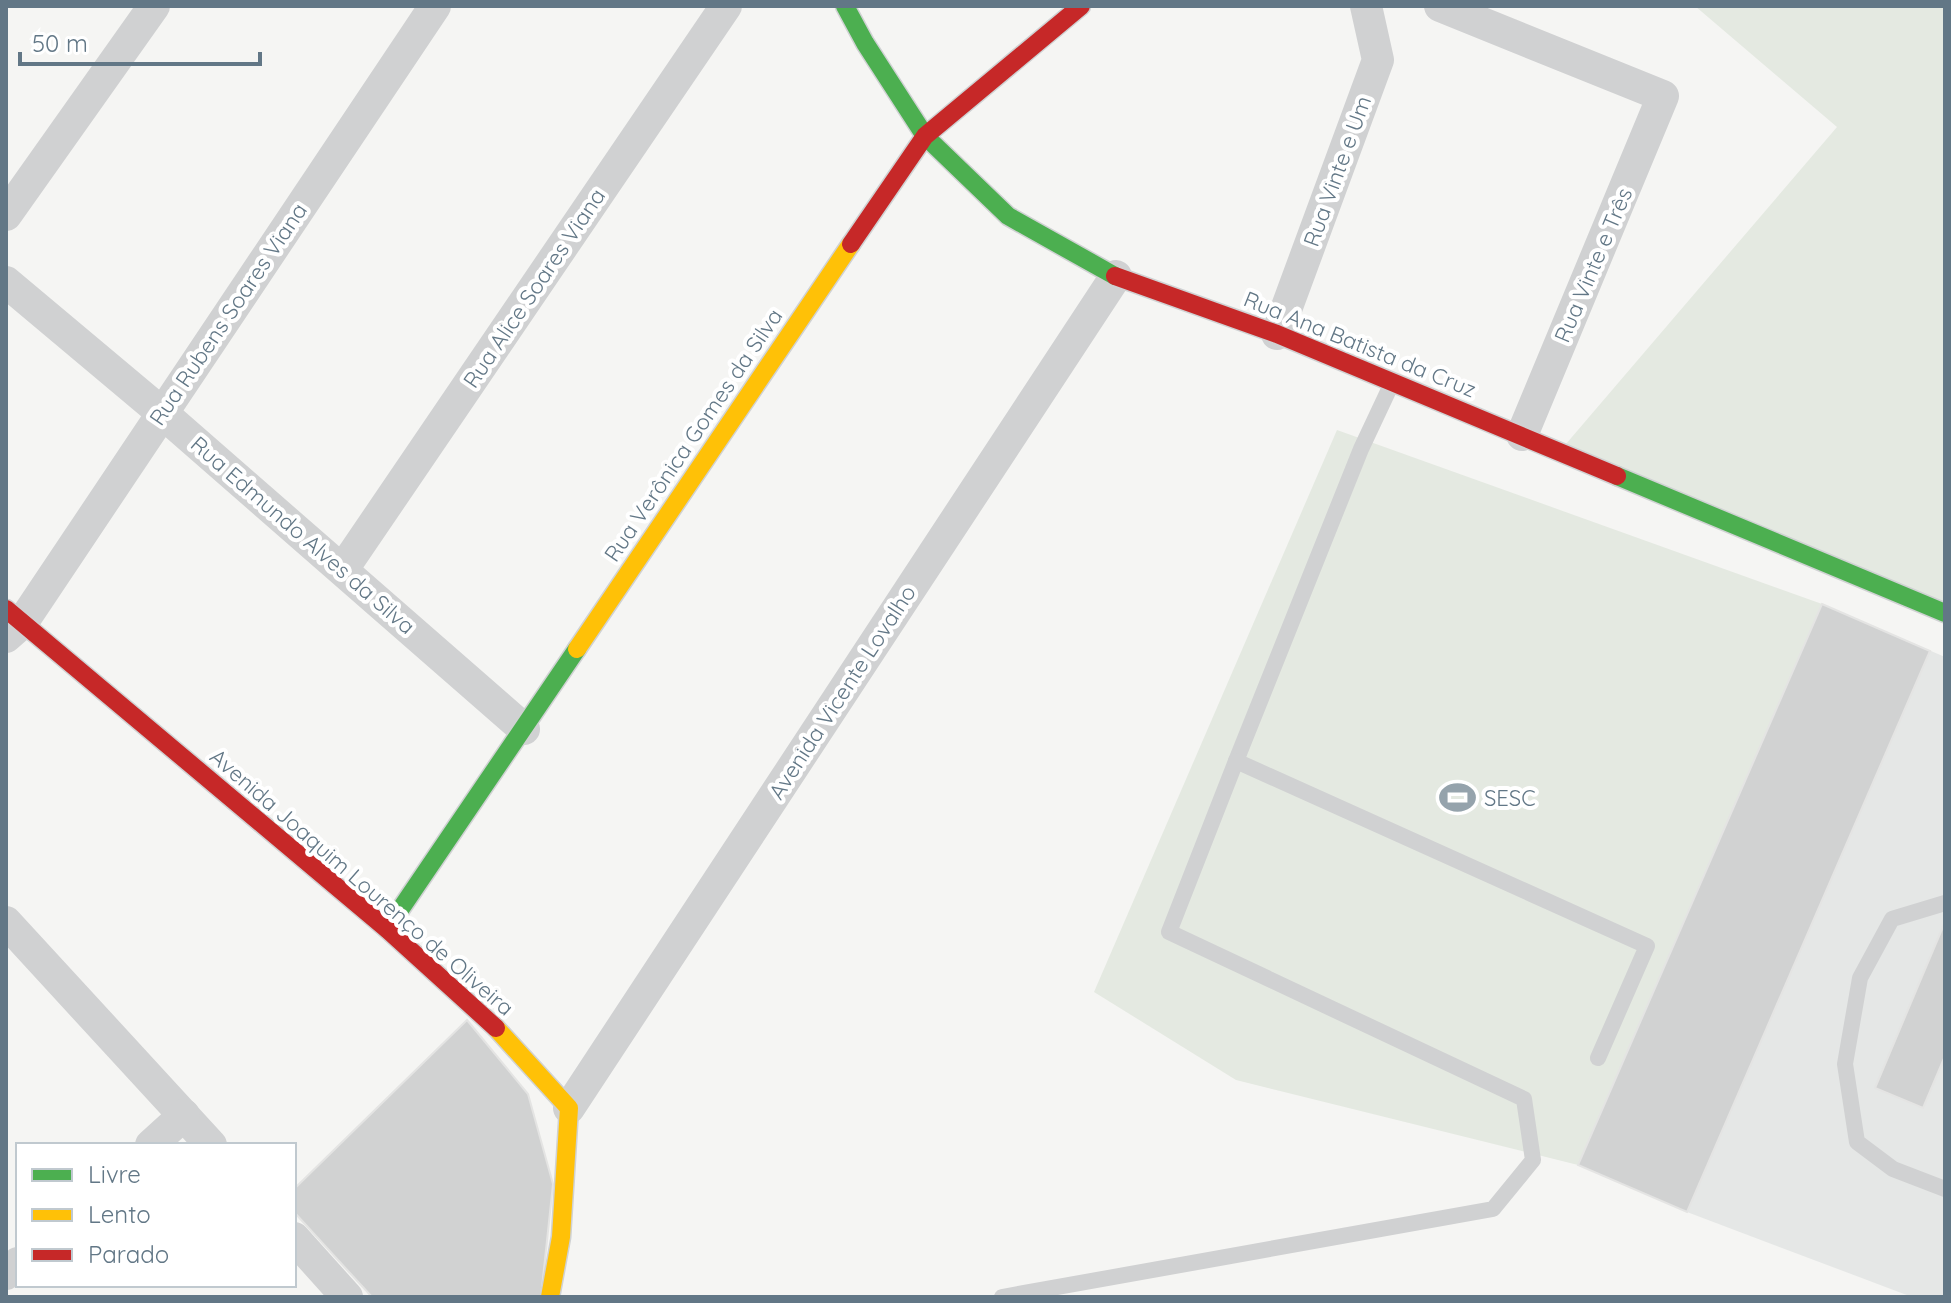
<svg xmlns="http://www.w3.org/2000/svg" width="1951" height="1303" font-family="Quicksand,sans-serif">
<style>
.built{fill:#e5e7e6}
.green{fill:#e4e9e1}
.building{fill:#d1d2d2;stroke:#e4e4e3;stroke-width:2}
.lines{fill:none;stroke-linecap:round;stroke-linejoin:round}
.fast-casing{stroke:#d0d2d3;stroke-width:21}
.slow-casing{stroke:#d0d2d3;stroke-width:21}
.jam-casing{stroke:#d0d2d3;stroke-width:21}
.lane{stroke:#d0d1d2;stroke-width:16}
.street{stroke:#d0d1d2;stroke-width:32}
.fast{stroke:#4caf50;stroke-width:18}
.slow{stroke:#ffc107;stroke-width:18}
.jam{stroke:#c62828;stroke-width:18}
.labels{text-anchor:middle;dominant-baseline:central;stroke-width:8;stroke-linejoin:round;paint-order:stroke}
.street-label{font-size:22px;fill:#627786;stroke:#fff}
.poi-label{font-size:22px;fill:#627786;stroke:#fff;text-anchor:start}
</style>
<rect width="100%" height="100%" fill="#f5f5f3"/>
<polygon class="built" points="1822,604 1945,657 1945,1297 1912,1297 1687,1212 1578,1165"/>
<g class="green">
<polygon points="1695,6 1945,6 1945,613 1560,451 1837,127"/>
<polygon points="1337,430 1822,604 1578,1165 1236,1080 1094,992"/>
</g>
<g class="building">
<polygon points="1822,604 1930,651 1687,1212 1578,1165"/>
<polygon points="1945,922 1945,1056 1923,1108 1875,1088"/>
<polygon points="467,1020 528,1094 553,1184 541,1297 372,1297 294,1212 294,1189"/>
</g>
<g class="lines">
<defs>
<g id="fast">
<polyline points="845,6 865,43 925,136 1008,216 1115,276"/>
<polyline points="1617,476 1945,613"/>
<polyline points="387,929 577,649"/>
</g>
<g id="slow">
<polyline points="577,649 851,244"/>
<polyline points="496,1028 569,1108 561,1237 550,1297"/>
</g>
<g id="jam">
<polyline points="851,244 925,136 1081,6"/>
<polyline points="1115,276 1277,334 1617,476"/>
<polyline points="6,609 387,929 496,1028"/>
</g>
</defs>
<use href="#fast" class="fast-casing"/>
<use href="#slow" class="slow-casing"/>
<use href="#jam" class="jam-casing"/>
<g class="lane">
<polyline points="1236,761 1361,449 1392,383"/>
<polyline points="1945,903 1892,919 1860,978 1845,1064 1857,1142 1893,1169 1945,1189"/>
<polyline points="1002,1297 1493,1209 1533,1160 1524,1099 1169,932 1236,761 1647,946 1598,1058"/>
</g>
<g class="street">
<polyline points="1440,6 1663,96 1522,435"/>
<polyline points="6,215 154,6"/>
<polyline points="6,282 161,412 524,729"/>
<polyline points="1277,334 1378,60 1366,6"/>
<polyline points="343,569 726,6"/>
<polyline points="6,637 22,623 435,6"/>
<polyline points="6,922 211,1145"/>
<polyline points="569,1108 1116,276"/>
<polyline points="151,1145 184,1115"/>
<polyline points="294,1238 347,1297"/>
<polyline points="6,1274 18,1263"/>
</g>
<use href="#fast" class="fast"/>
<use href="#slow" class="slow"/>
<use href="#jam" class="jam"/>
</g>
<defs>
<symbol id="stadium-bare" viewBox="-9 -9 18 18"><path d="M0-5a6.5 5 0 1 0 0 10a6.5 5 0 1 0 0-10ZM-3.5-1.8h7v3.6h-7Z" fill="#95a3ac" stroke="#fff" stroke-width="2.5" paint-order="stroke"/></symbol>
</defs>
<g fill-rule="evenodd">
<use href="#stadium-bare" x="1432" y="772" width="51" height="51"/>
</g>
<g class="labels">
<g class="street-label">
<text transform="translate(1337 171) rotate(-70)">Rua Vinte e Um</text>
<text transform="translate(1593 265) rotate(-67)">Rua Vinte e Três</text>
<text transform="translate(534 288) rotate(-56)">Rua Alice Soares Viana</text>
<text transform="translate(228 314) rotate(-56)">Rua Rubens Soares Viana</text>
<text transform="translate(1360 344) rotate(22)">Rua Ana Batista da Cruz</text>
<text transform="translate(693 435) rotate(-56)">Rua Verônica Gomes da Silva</text>
<text transform="translate(303 535) rotate(41)">Rua Edmundo Alves da Silva</text>
<text transform="translate(842 692) rotate(-57)">Avenida Vicente Lovalho</text>
<text transform="translate(362 882) rotate(41)">Avenida Joaquim Lourenço de Oliveira</text>
</g>
<g class="poi-label">
<text x="1484" y="798">SESC</text>
</g>
</g>
<rect width="1951" height="1303" fill="none" stroke="#627786" stroke-width="16"/>
<rect x="16" y="1143" width="280" height="144" fill="#ffffff" stroke="#c0c9cf" stroke-width="2"/>
<rect x="32" y="1169" width="40" height="12" fill="#4caf50" stroke="#c0c9cf" stroke-width="2"/>
<text x="88" y="1183" font-size="24" fill="#627786">Livre</text>
<rect x="32" y="1209" width="40" height="12" fill="#ffc107" stroke="#c0c9cf" stroke-width="2"/>
<text x="88" y="1223" font-size="24" fill="#627786">Lento</text>
<rect x="32" y="1249" width="40" height="12" fill="#c62828" stroke="#c0c9cf" stroke-width="2"/>
<text x="88" y="1263" font-size="24" fill="#627786">Parado</text>
<path d="M20 52v12h240v-12" fill="none" stroke="#627786" stroke-width="4"/>
<text x="32" y="52" font-size="24" fill="#627786" stroke="#ffffff" stroke-width="6" paint-order="stroke">50 m</text>
</svg>
